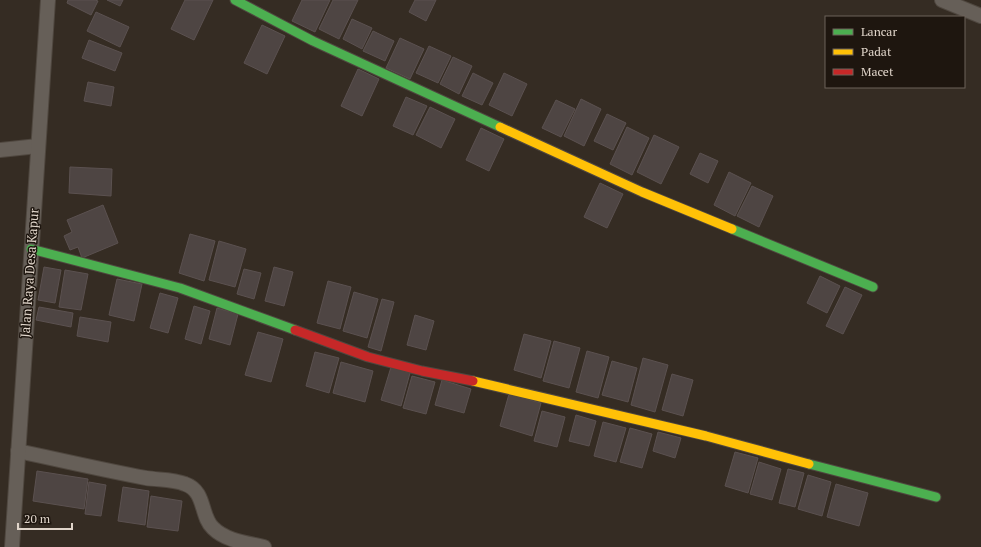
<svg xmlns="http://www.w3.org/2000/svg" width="981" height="547" font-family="'PT Serif',serif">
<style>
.building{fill:#4e4543;stroke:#5b5150}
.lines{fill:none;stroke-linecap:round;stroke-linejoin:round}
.street-casing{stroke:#4f473f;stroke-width:16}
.fast-casing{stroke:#4f473f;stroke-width:11}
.slow-casing{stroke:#4f473f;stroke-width:11}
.jam-casing{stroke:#4f473f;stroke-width:11}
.street{stroke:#665f58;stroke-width:14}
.fast{stroke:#4caf50;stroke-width:9}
.slow{stroke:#ffc107;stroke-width:9}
.jam{stroke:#c62828;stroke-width:9}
.labels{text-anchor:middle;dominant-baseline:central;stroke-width:3;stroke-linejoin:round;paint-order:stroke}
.street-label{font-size:13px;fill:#e0d5ca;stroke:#1e160f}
</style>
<rect width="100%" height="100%" fill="#352c23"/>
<g class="building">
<polygon points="68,0 95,0 98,1 91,15 67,3"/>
<polygon points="107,0 123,0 120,6"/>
<polygon points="185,0 213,0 194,40 171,29"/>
<polygon points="302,0 330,0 315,32 292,21"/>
<polygon points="333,0 358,0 339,39 319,29"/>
<polygon points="415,0 436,0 426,21 409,12"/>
<polygon points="96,12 129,27 120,47 87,31"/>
<polygon points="352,19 372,28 362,49 343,39"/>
<polygon points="262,25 285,36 267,74 244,63"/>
<polygon points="373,31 394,41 385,61 363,51"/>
<polygon points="400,38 424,49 410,79 386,68"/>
<polygon points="89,40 122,53 115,71 82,58"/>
<polygon points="429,46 451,56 438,83 416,73"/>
<polygon points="453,57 472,66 459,94 440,84"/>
<polygon points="358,69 379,79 362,116 341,106"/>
<polygon points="473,73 493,83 482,105 462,96"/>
<polygon points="504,73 527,84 512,116 489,105"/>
<polygon points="88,82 114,87 111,106 84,101"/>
<polygon points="406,97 427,106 413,135 393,126"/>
<polygon points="581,99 601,109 584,146 564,136"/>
<polygon points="556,100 575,109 561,137 542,128"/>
<polygon points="430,107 455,119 441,148 416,135"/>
<polygon points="607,114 626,123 613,150 594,141"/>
<polygon points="627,127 649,138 632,175 610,164"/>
<polygon points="481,128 504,139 489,171 466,160"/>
<polygon points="654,135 679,147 661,184 637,172"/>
<polygon points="700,153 718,161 708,183 690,174"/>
<polygon points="70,167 112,169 111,196 69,193"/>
<polygon points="729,172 751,183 735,216 714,205"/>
<polygon points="600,183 623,194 607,228 584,217"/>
<polygon points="752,186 773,196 759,227 737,216"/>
<polygon points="103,205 118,243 82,258 78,247 70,250 64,236 72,232 67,220"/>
<polygon points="190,234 215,241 204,281 179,273"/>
<polygon points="219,241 246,249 235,287 209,280"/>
<polygon points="44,267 61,270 55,303 38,300"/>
<polygon points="274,267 293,272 284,306 265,301"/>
<polygon points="244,269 261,273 254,299 237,294"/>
<polygon points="65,270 88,274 81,310 59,307"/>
<polygon points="820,276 840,286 827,313 807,303"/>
<polygon points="117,279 142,284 134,321 109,315"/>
<polygon points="328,281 351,287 340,329 317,323"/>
<polygon points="845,287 862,295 843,334 826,326"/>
<polygon points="354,292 378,299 367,338 343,331"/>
<polygon points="160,293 178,298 168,333 150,328"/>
<polygon points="382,299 394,302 381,351 368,347"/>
<polygon points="194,306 210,311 201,344 185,339"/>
<polygon points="39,307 73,313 71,327 36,320"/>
<polygon points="217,308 238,314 230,345 209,339"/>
<polygon points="415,315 434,321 426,350 407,345"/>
<polygon points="80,317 111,322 108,342 77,336"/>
<polygon points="258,332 283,339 271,382 245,375"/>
<polygon points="524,334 551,341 541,378 514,370"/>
<polygon points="554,341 580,348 569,388 543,381"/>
<polygon points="587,351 609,357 598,398 576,392"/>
<polygon points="315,352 339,358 329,393 306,386"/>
<polygon points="643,358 668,365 655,412 631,405"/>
<polygon points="612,361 637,368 628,402 602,395"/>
<polygon points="341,362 373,371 365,402 333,393"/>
<polygon points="391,367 410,373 401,406 381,400"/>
<polygon points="672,374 693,380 683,416 662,410"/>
<polygon points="412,376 435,382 426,414 403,408"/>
<polygon points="442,380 471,389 464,413 435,405"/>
<polygon points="509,394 541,403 532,436 500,426"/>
<polygon points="542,411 565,417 557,447 534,441"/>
<polygon points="576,415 596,421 589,446 569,441"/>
<polygon points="603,422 626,428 616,462 594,456"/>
<polygon points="630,428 652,434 642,468 620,462"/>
<polygon points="658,432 681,438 675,458 653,451"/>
<polygon points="735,452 758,458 748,493 725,486"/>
<polygon points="759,462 781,469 772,500 750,494"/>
<polygon points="788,469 804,473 795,507 779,503"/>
<polygon points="37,471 88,479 84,509 33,501"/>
<polygon points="808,475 831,482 822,516 798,509"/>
<polygon points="89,482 106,485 101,516 85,514"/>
<polygon points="836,484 868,493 859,526 827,517"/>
<polygon points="123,487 149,491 145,525 118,521"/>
<polygon points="151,496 182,501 178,531 147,527"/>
</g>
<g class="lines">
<defs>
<g id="street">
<polyline points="942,0 981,16"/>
<polyline points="0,150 38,146"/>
<path d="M18,451C60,460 103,470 146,478C158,480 173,479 185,484C206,491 200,516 213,528C226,541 247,543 264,547"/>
<polyline points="12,547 48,0"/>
</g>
<g id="fast">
<polyline points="235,0 313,41 500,127"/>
<polyline points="732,229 873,287"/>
<polyline points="31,249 180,288 295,330"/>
<polyline points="809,464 936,497"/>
</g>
<g id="slow">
<polyline points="500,127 642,192 732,229"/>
<polyline points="473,381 706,436 809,464"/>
</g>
<polyline id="jam" points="295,330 368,357 422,371 473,381"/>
</defs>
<use href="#street" class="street-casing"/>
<use href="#fast" class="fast-casing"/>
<use href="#slow" class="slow-casing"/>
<use href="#jam" class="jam-casing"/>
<use href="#street" class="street"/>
<use href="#fast" class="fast"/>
<use href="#slow" class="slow"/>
<use href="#jam" class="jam"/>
</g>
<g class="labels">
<g class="street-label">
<text transform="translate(29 273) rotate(-86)">Jalan Raya Desa Kapur</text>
</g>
</g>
<rect x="825" y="16" width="140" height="72" fill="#1e160f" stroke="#6c625a"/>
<rect x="833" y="29" width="20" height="6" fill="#4caf50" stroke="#6c625a"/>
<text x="861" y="36" font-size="12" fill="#e0d5ca">Lancar</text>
<rect x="833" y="49" width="20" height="6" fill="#ffc107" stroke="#6c625a"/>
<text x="861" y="56" font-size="12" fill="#e0d5ca">Padat</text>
<rect x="833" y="69" width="20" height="6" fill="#c62828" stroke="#6c625a"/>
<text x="861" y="76" font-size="12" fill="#e0d5ca">Macet</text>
<path d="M18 523v6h54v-6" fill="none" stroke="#e0d5ca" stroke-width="2"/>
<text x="24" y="523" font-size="12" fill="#e0d5ca" stroke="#1e160f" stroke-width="3" paint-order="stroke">20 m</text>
</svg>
